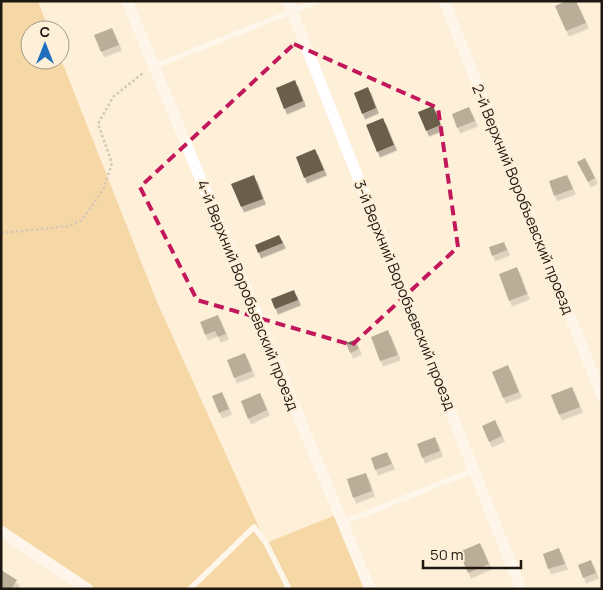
<svg xmlns="http://www.w3.org/2000/svg" width="603" height="590" font-family="Manrope,sans-serif">
<style>
.green{fill:#eebb69}
.building{fill:#6b5f4c;filter:url(#shadow)}
.lines{fill:none;stroke-linecap:round;stroke-linejoin:round}
.path{stroke:#a39887;stroke-width:2.5;stroke-dasharray:2.5 2.5;stroke-linecap:butt}
.lane{stroke:#fff;stroke-width:5.5}
.street{stroke:#fff;stroke-width:11}
.marked{fill:none;stroke:#c2185b;stroke-width:4;stroke-dasharray:10 6;stroke-linejoin:round}
.labels{text-anchor:middle;dominant-baseline:central;stroke-width:5;stroke-linejoin:round;paint-order:stroke}
.street-label{font-size:15px;fill:#1c170f;stroke:#feefd9}
</style>
<defs>
<filter id="shadow"><feDropShadow dx="3" dy="5.5" stdDeviation="0" flood-color="#0004"/></filter>
</defs>
<rect width="100%" height="100%" fill="#feefd9"/>
<polygon class="green" points="1,1 38,1 49,30 30,30 30,60 60,60 60,57 157,302 266,543 338,514 370,589 88,589 1,531"/>
<g class="building">
<polygon points="566,1 576,1 586,23 566,31 555,6"/>
<polygon points="112,28 119,45 101,52 94,35"/>
<polygon points="295,80 303,101 284,109 276,88"/>
<polygon points="368,87 376,108 362,114 354,93"/>
<polygon points="433,106 441,125 426,131 418,112"/>
<polygon points="469,107 475,121 457,128 452,114"/>
<polygon points="383,118 394,145 377,152 366,125"/>
<polygon points="315,149 324,170 304,178 296,157"/>
<polygon points="585,158 595,178 588,182 577,162"/>
<polygon points="254,175 263,199 241,207 231,184"/>
<polygon points="567,175 573,189 554,196 549,181"/>
<polygon points="279,235 283,243 258,253 255,245"/>
<polygon points="504,242 507,250 492,256 489,247"/>
<polygon points="517,267 527,294 509,301 499,274"/>
<polygon points="294,290 298,300 275,309 271,299"/>
<polygon points="218,315 226,334 218,337 215,331 205,335 200,322"/>
<polygon points="388,330 398,355 380,361 371,337"/>
<polygon points="355,340 359,349 350,353 346,343"/>
<polygon points="245,353 252,371 234,378 227,360"/>
<polygon points="508,365 519,392 503,398 492,372"/>
<polygon points="572,387 580,407 559,415 551,395"/>
<polygon points="222,392 229,409 219,413 212,396"/>
<polygon points="260,393 267,410 248,419 241,401"/>
<polygon points="495,420 502,436 489,442 482,426"/>
<polygon points="435,437 440,451 422,458 417,444"/>
<polygon points="387,452 392,464 375,470 371,458"/>
<polygon points="366,473 372,491 353,498 347,479"/>
<polygon points="480,543 489,564 468,573 459,552"/>
<polygon points="559,548 565,564 548,569 543,554"/>
<polygon points="591,560 596,573 583,578 578,565"/>
<polygon points="1,570 17,580 11,589 1,589"/>
</g>
<g class="lines">
<polyline class="path" points="1,233 69,226 82,220 104,188 112,163 98,124 113,97 143,73"/>
<g class="lane">
<polyline points="153,67 318,1"/>
<polyline points="342,523 474,470"/>
<polyline points="190,589 254,527 266,543 289,589"/>
</g>
<g class="street">
<polyline points="127,1 370,589"/>
<polyline points="288,1 521,589"/>
<polyline points="444,1 602,396"/>
<polyline points="1,531 88,589"/>
</g>
</g>
<path d="M0 0H603V590H0ZM294,44L438,108L458,247L352,345L197,300L140,187Z" fill="#feefd9" fill-opacity=".55" fill-rule="evenodd"/>
<path class="marked" d="M294,44L438,108L458,247L352,345L197,300L140,187Z"/>
<g class="labels">
<g class="street-label">
<text transform="translate(523 199) rotate(68)">2-й Верхний Воробъевский проезд</text>
<text transform="translate(248 295) rotate(68)">4-й Верхний Воробъевский проезд</text>
<text transform="translate(405 295) rotate(68)">3-й Верхний Воробъевский проезд</text>
</g>
</g>
<rect width="603" height="590" fill="none" stroke="#1c170f" stroke-width="5"/>
<g transform="translate(45 45)"><circle r="24" fill="#feefd9" stroke="#a49988"/>
<path d="M0-4L9 19L0 12L-9 19Z" fill="#206fbe"/>
<text y="-8" font-size="14" font-weight="bold" text-anchor="middle" fill="#1c170f">С</text>
</g>
<path d="M423 560v8h98v-8" fill="none" stroke="#1c170f" stroke-width="2.5"/>
<text x="430" y="560" font-size="15" fill="#1c170f" stroke="#feefd9" stroke-width="4" paint-order="stroke">50 m</text>
</svg>
